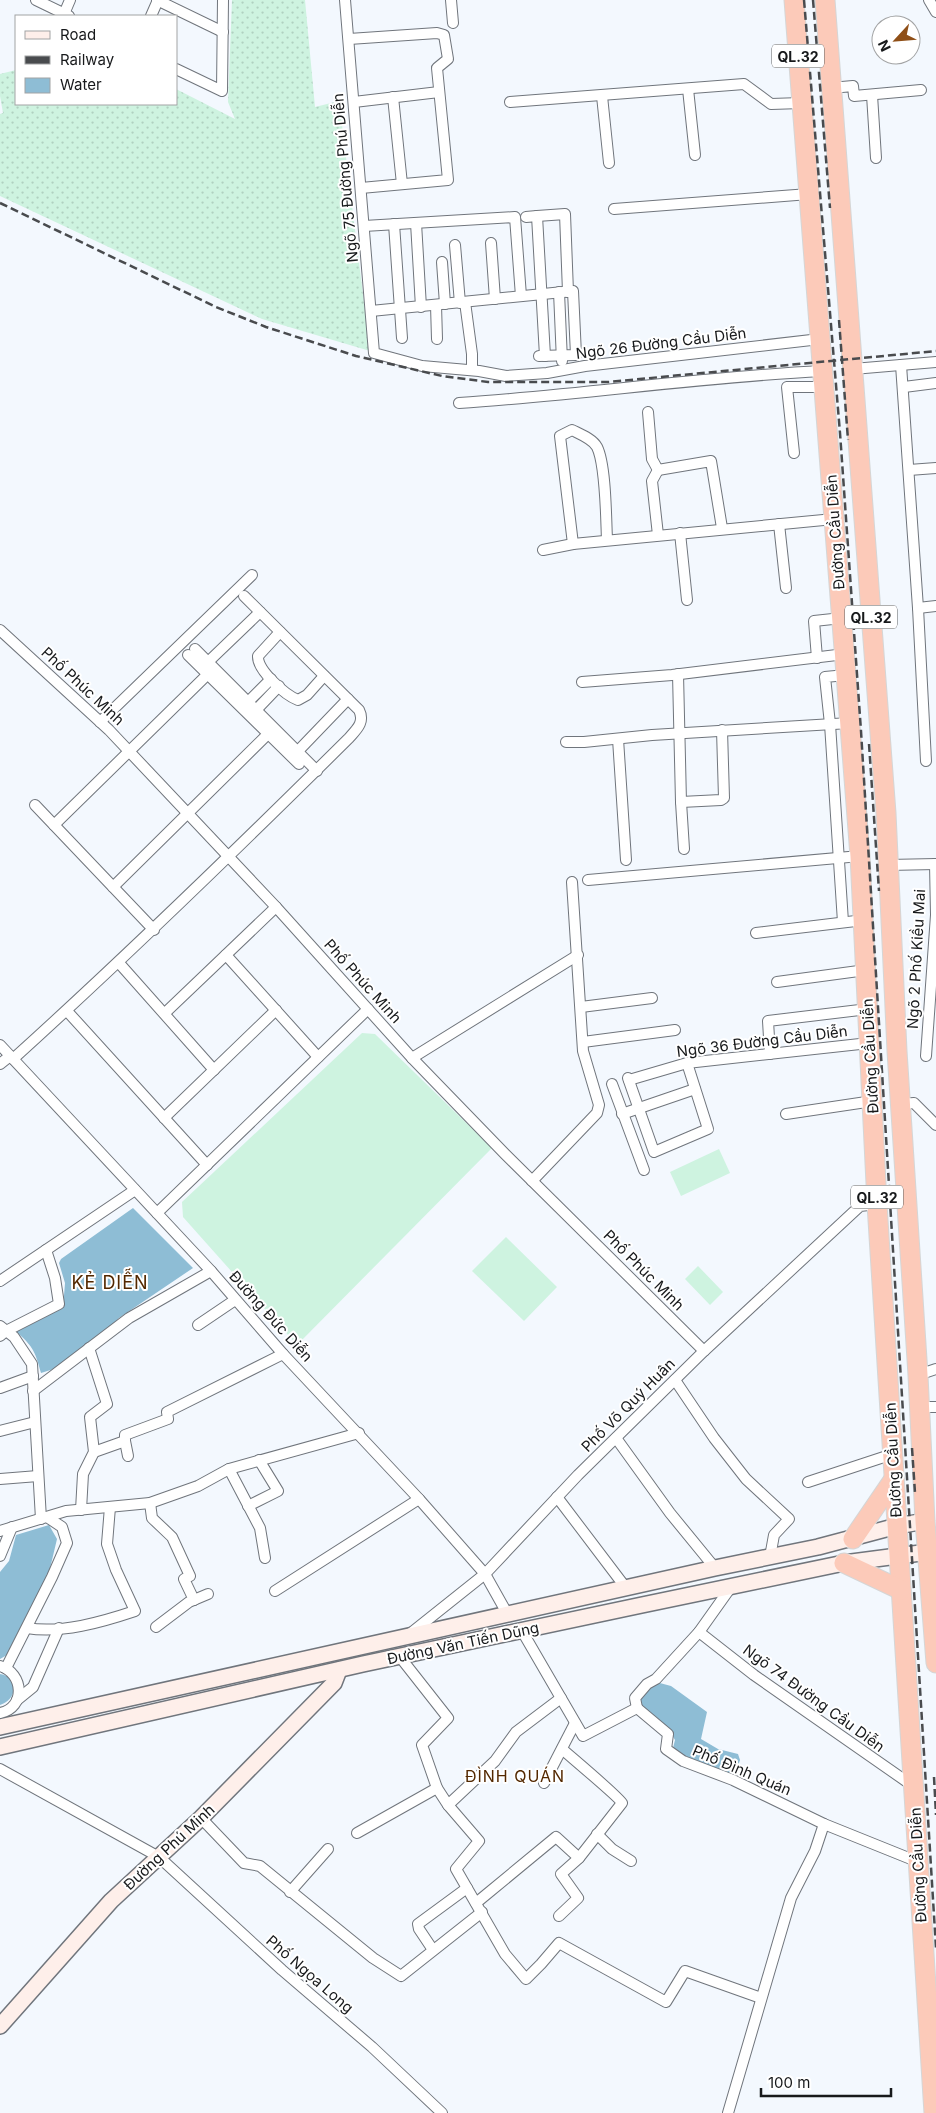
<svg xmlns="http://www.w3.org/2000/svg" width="936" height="2113" font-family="Inter,sans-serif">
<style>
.grass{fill:url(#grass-dots)}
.pitch{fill:#cef3e0}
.water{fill:#8ebdd5}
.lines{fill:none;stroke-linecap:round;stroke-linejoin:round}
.street-casing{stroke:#70757c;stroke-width:12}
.secondary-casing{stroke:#70757c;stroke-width:18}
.highway-casing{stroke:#d5d6d6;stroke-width:21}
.street{stroke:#fff;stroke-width:10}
.secondary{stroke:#feefea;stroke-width:15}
.highway{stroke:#fccab9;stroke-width:19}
.rail{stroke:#494b4e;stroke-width:2.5;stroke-dasharray:8 4;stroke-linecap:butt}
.labels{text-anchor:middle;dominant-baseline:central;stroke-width:4;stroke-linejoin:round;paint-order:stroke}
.shield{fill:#fff;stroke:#5d5e5f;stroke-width:1}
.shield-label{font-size:14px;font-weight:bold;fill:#17191b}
.street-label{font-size:15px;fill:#17191b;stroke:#fff}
.neighbourhood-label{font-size:16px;letter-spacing:1px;fill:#532800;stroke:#fff}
.quarter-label{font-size:18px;letter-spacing:1px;fill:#532800;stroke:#fff}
</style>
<defs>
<pattern id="grass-dots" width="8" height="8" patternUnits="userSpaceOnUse" patternTransform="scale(1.25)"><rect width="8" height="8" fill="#cef3e0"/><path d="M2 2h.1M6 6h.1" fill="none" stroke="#b0d0c0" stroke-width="1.8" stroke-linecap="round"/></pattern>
</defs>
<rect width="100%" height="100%" fill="#f3f8fe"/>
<polygon class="grass" points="232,0 305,0 315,107 339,101 370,351 262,319 0,196 0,114 3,113 0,96 0,74 16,70 16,104 176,104 176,89 235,119 228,102"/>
<g class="pitch">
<polygon points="362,1033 375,1034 492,1148 297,1345 183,1217 182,1202"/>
<polygon points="719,1149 730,1173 681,1196 670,1172"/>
<polygon points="506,1237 557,1287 524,1321 472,1271"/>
<polygon points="698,1266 723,1292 710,1305 685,1279"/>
</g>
<g class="water">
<path d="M133,1208L193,1268L119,1318L95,1341L68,1358L60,1367L41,1373C35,1350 32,1345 14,1330L63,1308L65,1283L59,1263L61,1259Z"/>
<polygon points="49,1525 57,1539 48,1577 7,1655 0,1659 0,1572 9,1561 16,1535"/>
<path d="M0,1674C20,1677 17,1700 0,1705Z"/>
<polygon points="656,1682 671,1686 707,1712 701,1739 718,1749 738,1754 740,1760 737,1769 730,1776 676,1752 673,1748 675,1740 668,1728 641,1705 640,1698"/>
</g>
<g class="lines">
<defs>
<g id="street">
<polyline points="36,0 69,16"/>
<polyline points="157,0 223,32"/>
<polyline points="345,0 374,353 422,366 479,371 506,376 547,373 585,366 820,339"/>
<polyline points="451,0 453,23"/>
<polyline points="929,0 936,12"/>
<polyline points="64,14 70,0"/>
<polyline points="151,16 158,0"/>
<polyline points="349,39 437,33 444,35 448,59 437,68 448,180 361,188"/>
<polyline points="176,69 222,91 223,0"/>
<polyline points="831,88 853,86 854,96 921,90"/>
<polyline points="688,89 695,155"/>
<polyline points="872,95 876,158"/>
<polyline points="602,96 609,163"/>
<polyline points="393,97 402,184"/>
<polyline points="354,102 439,92"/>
<polyline points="510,102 744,84 771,104 801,103"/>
<polyline points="614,209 809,194"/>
<polyline points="537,216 565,214 568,292"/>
<polyline points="526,217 537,216 545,356"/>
<polyline points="416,223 421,307"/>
<polyline points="394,224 402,338"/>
<polyline points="364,226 515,217 521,296"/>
<polyline points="491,243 495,299"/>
<polyline points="455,245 460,303"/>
<polyline points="442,262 445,304"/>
<polyline points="559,292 562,361"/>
<polyline points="465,302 472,354 472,370"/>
<polyline points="436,305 437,339"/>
<polyline points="371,311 573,291 576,355 539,356"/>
<polyline points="901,365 918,608 926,761"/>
<polyline points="853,369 936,362"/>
<polyline points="904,387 936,383"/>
<path d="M459,403C580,395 701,377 822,371"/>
<polyline points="648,412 652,459 658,470"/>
<polyline points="794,453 787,387 824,387"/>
<polyline points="658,470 711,461 722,528"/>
<polyline points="658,470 652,481 658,535"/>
<polyline points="909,470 936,468"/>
<polyline points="779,524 786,588"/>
<polyline points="680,533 687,600"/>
<path d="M573,544L560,436L572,430C580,434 593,439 597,447C606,465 606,519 607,540"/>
<polyline points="543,550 573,544 834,519"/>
<polyline points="918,608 936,606"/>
<polyline points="0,630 109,730 276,907 412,1058 505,1154 704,1351"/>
<path d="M280,632L258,656C257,670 285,695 298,700L307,695L324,676"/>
<polyline points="195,649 317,771"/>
<polyline points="188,655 299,764"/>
<polyline points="817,658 814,621 842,618"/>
<polyline points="208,662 260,612"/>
<polyline points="678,674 681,802 684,849"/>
<polyline points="582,682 672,675 845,654"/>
<polyline points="249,701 271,679"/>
<polyline points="257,709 279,686"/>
<polyline points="100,722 252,575"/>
<polyline points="618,739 626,860"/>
<polyline points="566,742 584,742 652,735 850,723"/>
<polyline points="298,751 348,699"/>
<polyline points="681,802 721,800 724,798 722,730"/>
<polyline points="35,805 154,930"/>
<polyline points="54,825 208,674"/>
<polyline points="888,865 936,864"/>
<polyline points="588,880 860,856"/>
<polyline points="113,887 268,734"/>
<polyline points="843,922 830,724 825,677 846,675"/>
<polyline points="756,933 864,920"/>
<polyline points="226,955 318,1057"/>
<polyline points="119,963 214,1070"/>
<polyline points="777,982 866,970"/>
<polyline points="581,1007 652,998"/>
<polyline points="67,1011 207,1165"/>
<polyline points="165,1013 276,907"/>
<polyline points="583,1042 675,1030"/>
<polyline points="0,1045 211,1271 283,1354 419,1499 485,1574 508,1615"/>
<polyline points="770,1054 768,1021 868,1009"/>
<polyline points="926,1056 936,915 935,864"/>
<polyline points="412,1058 578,955"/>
<path d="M13,1059C128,955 239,847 349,738C357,729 365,722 359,710L244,596"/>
<polyline points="0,1064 10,1056"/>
<polyline points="628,1078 654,1152 708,1129 687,1063"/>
<polyline points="629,1080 687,1063 869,1043"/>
<polyline points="612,1084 644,1170"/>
<polyline points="901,1104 914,1103 936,1125"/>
<polyline points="622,1114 695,1089"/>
<polyline points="786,1114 873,1101"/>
<polyline points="164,1118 276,1010"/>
<polyline points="532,1181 597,1113 599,1105 583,1051 572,882"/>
<polyline points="157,1213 368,1009"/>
<polyline points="0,1281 135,1190"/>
<polyline points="198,1325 235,1300"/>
<polyline points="0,1326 14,1337 32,1364 41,1519"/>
<polyline points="0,1336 6,1331 59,1304 55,1278 46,1250"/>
<polyline points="918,1375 936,1369"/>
<polyline points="675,1380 714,1438 746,1479 789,1519 774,1535 770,1557"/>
<polyline points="0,1388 33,1376"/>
<polyline points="33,1391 129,1318 211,1271"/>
<polyline points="919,1407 936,1407"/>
<polyline points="0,1431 35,1422"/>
<polyline points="616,1438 670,1513 715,1568"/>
<polyline points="125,1441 128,1456"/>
<polyline points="94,1452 125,1441 125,1435 168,1419 167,1412 283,1354"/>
<polyline points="229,1469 260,1528 265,1558"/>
<polyline points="0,1479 38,1476"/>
<polyline points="808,1482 893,1454"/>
<polyline points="557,1497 626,1588"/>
<polyline points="150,1503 152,1518 172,1537 190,1576 184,1579 194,1600"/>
<polyline points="248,1506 278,1491 259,1460"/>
<polyline points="81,1510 83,1474 94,1452 90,1417 107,1404 89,1348"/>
<polyline points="0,1531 66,1511 150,1503 198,1486 229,1469 359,1433"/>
<polyline points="0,1556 12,1527"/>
<polyline points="275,1591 419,1499"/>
<polyline points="156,1627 189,1602 208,1594"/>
<path d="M27,1628C61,1634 102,1622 135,1611L116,1570L107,1544L110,1507"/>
<polyline points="522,1631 583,1736 637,1708 668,1734 666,1749 683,1761 733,1780 824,1824 911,1859 917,1860"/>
<polyline points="699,1632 754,1675 913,1786"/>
<polyline points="411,1633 485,1574 578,1475 704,1351 860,1206 877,1204"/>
<polyline points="400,1657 448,1718 422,1745 437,1788 448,1805 479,1841 456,1869 505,1954 526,1979 541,1964 559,1943 666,2002 685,1971 761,1998"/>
<path d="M0,1666C24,1673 26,1708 0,1713"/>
<polyline points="6,1668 52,1577 67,1543 62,1527 47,1517"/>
<polyline points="17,1700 33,1687 59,1628"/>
<polyline points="637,1708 635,1698 647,1684 656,1679 699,1632 731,1587"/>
<path d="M562,1749C571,1757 620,1798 622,1803L579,1858"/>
<polyline points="0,1769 159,1857 282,1970 372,2047 442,2113"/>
<polyline points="544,1783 575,1723"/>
<polyline points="448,1805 495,1761 516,1732 561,1698"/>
<polyline points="201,1818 244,1863 260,1866 373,1958 401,1976 482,1912"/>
<polyline points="357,1833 437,1788"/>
<polyline points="597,1834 612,1849 631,1861"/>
<polyline points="290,1892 328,1849"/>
<polyline points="476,1903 556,1837 579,1858 561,1874 578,1898 559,1916"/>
<polyline points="433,1950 419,1929 418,1924 467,1888"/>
<polyline points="728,2113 791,1898 815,1851 824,1824"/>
</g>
<g id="secondary">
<polyline points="0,1727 715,1568 818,1547 897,1526 925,1521"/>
<polyline points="0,1747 363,1664 642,1605 844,1563 928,1552"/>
<polyline points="0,2026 111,1901 201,1818 334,1683 339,1670"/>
</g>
<g id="highway">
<polyline points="794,0 860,856 877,1204 934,2113"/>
<polyline points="825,0 886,813 897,1051 918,1375 925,1521 936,1663"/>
<polyline points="853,1539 894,1479"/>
<polyline points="844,1563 901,1590"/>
</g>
</defs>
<use href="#street" class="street-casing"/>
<use href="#secondary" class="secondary-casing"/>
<use href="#highway" class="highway-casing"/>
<use href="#street" class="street"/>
<use href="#secondary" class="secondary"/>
<use href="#highway" class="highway"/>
<g class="rail">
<polyline points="804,0 840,433 861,731 936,1948"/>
<polyline points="813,0 830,208"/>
<polyline points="0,203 216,307 266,327 356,356 442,376 488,382 608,382 936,351"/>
<polyline points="839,320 848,440"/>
<polyline points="869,744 879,891"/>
<polyline points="912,1448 915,1493"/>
<polyline points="934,1777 936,1815"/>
</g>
</g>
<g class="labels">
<g class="shield">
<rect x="772" y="44.5" width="52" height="23" rx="4"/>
<rect x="845" y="605.5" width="52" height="23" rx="4"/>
<rect x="851" y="1185.5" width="52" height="23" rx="4"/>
</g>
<g class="shield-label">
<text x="798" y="56">QL.32</text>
<text x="871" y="617">QL.32</text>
<text x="877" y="1197">QL.32</text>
</g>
<g class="street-label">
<text transform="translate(345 178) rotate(-95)">Ngõ 75 Đường Phú Diễn</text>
<text transform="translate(661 343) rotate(-7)">Ngõ 26 Đường Cầu Diễn</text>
<text transform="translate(835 532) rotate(-94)">Đường Cầu Diễn</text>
<text transform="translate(83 686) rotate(43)">Phố Phúc Minh</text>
<text transform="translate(916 959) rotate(-87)">Ngõ 2 Phố Kiều Mai</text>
<text transform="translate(363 981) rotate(48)">Phố Phúc Minh</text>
<text transform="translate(762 1041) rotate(-7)">Ngõ 36 Đường Cầu Diễn</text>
<text transform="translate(870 1056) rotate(-93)">Đường Cầu Diễn</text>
<text transform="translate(644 1270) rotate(45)">Phố Phúc Minh</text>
<text transform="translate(271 1316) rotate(48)">Đường Đức Diễn</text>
<text transform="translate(628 1405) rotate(-45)">Phố Võ Quý Huân</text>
<text transform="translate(893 1460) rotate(-93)">Đường Cầu Diễn</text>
<text transform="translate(463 1643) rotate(-12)">Đường Văn Tiến Dũng</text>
<text transform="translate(814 1698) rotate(36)">Ngõ 74 Đường Cầu Diễn</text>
<text transform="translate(742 1770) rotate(23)">Phố Đình Quán</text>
<text transform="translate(169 1847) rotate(-43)">Đường Phú Minh</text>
<text transform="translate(918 1865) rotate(-93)">Đường Cầu Diễn</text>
<text transform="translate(310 1974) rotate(41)">Phố Ngọa Long</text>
</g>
<g class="neighbourhood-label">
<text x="515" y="1776">ĐÌNH QUÁN</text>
</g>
<g class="quarter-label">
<text x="110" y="1282">KẺ DIỄN</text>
</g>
</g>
<rect x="15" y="15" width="162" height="90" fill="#ffffff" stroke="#a2a3a4"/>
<rect x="25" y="31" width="25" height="8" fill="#feefea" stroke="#a2a3a4"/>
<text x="60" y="40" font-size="15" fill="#17191b">Road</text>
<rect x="25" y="56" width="25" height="8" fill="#494b4e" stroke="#a2a3a4"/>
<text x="60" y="65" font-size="15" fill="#17191b">Railway</text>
<rect x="25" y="78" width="25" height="15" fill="#8ebdd5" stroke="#a2a3a4"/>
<text x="60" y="90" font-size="15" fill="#17191b">Water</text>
<g transform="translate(896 40) rotate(244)"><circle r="24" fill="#ffffff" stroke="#a2a3a4"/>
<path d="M0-4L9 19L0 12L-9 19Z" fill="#8f4f17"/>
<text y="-8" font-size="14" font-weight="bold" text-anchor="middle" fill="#17191b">N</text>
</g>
<path d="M761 2088v8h130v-8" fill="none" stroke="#17191b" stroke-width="2.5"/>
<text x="768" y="2088" font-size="15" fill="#17191b" stroke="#ffffff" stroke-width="4" paint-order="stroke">100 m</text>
</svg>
